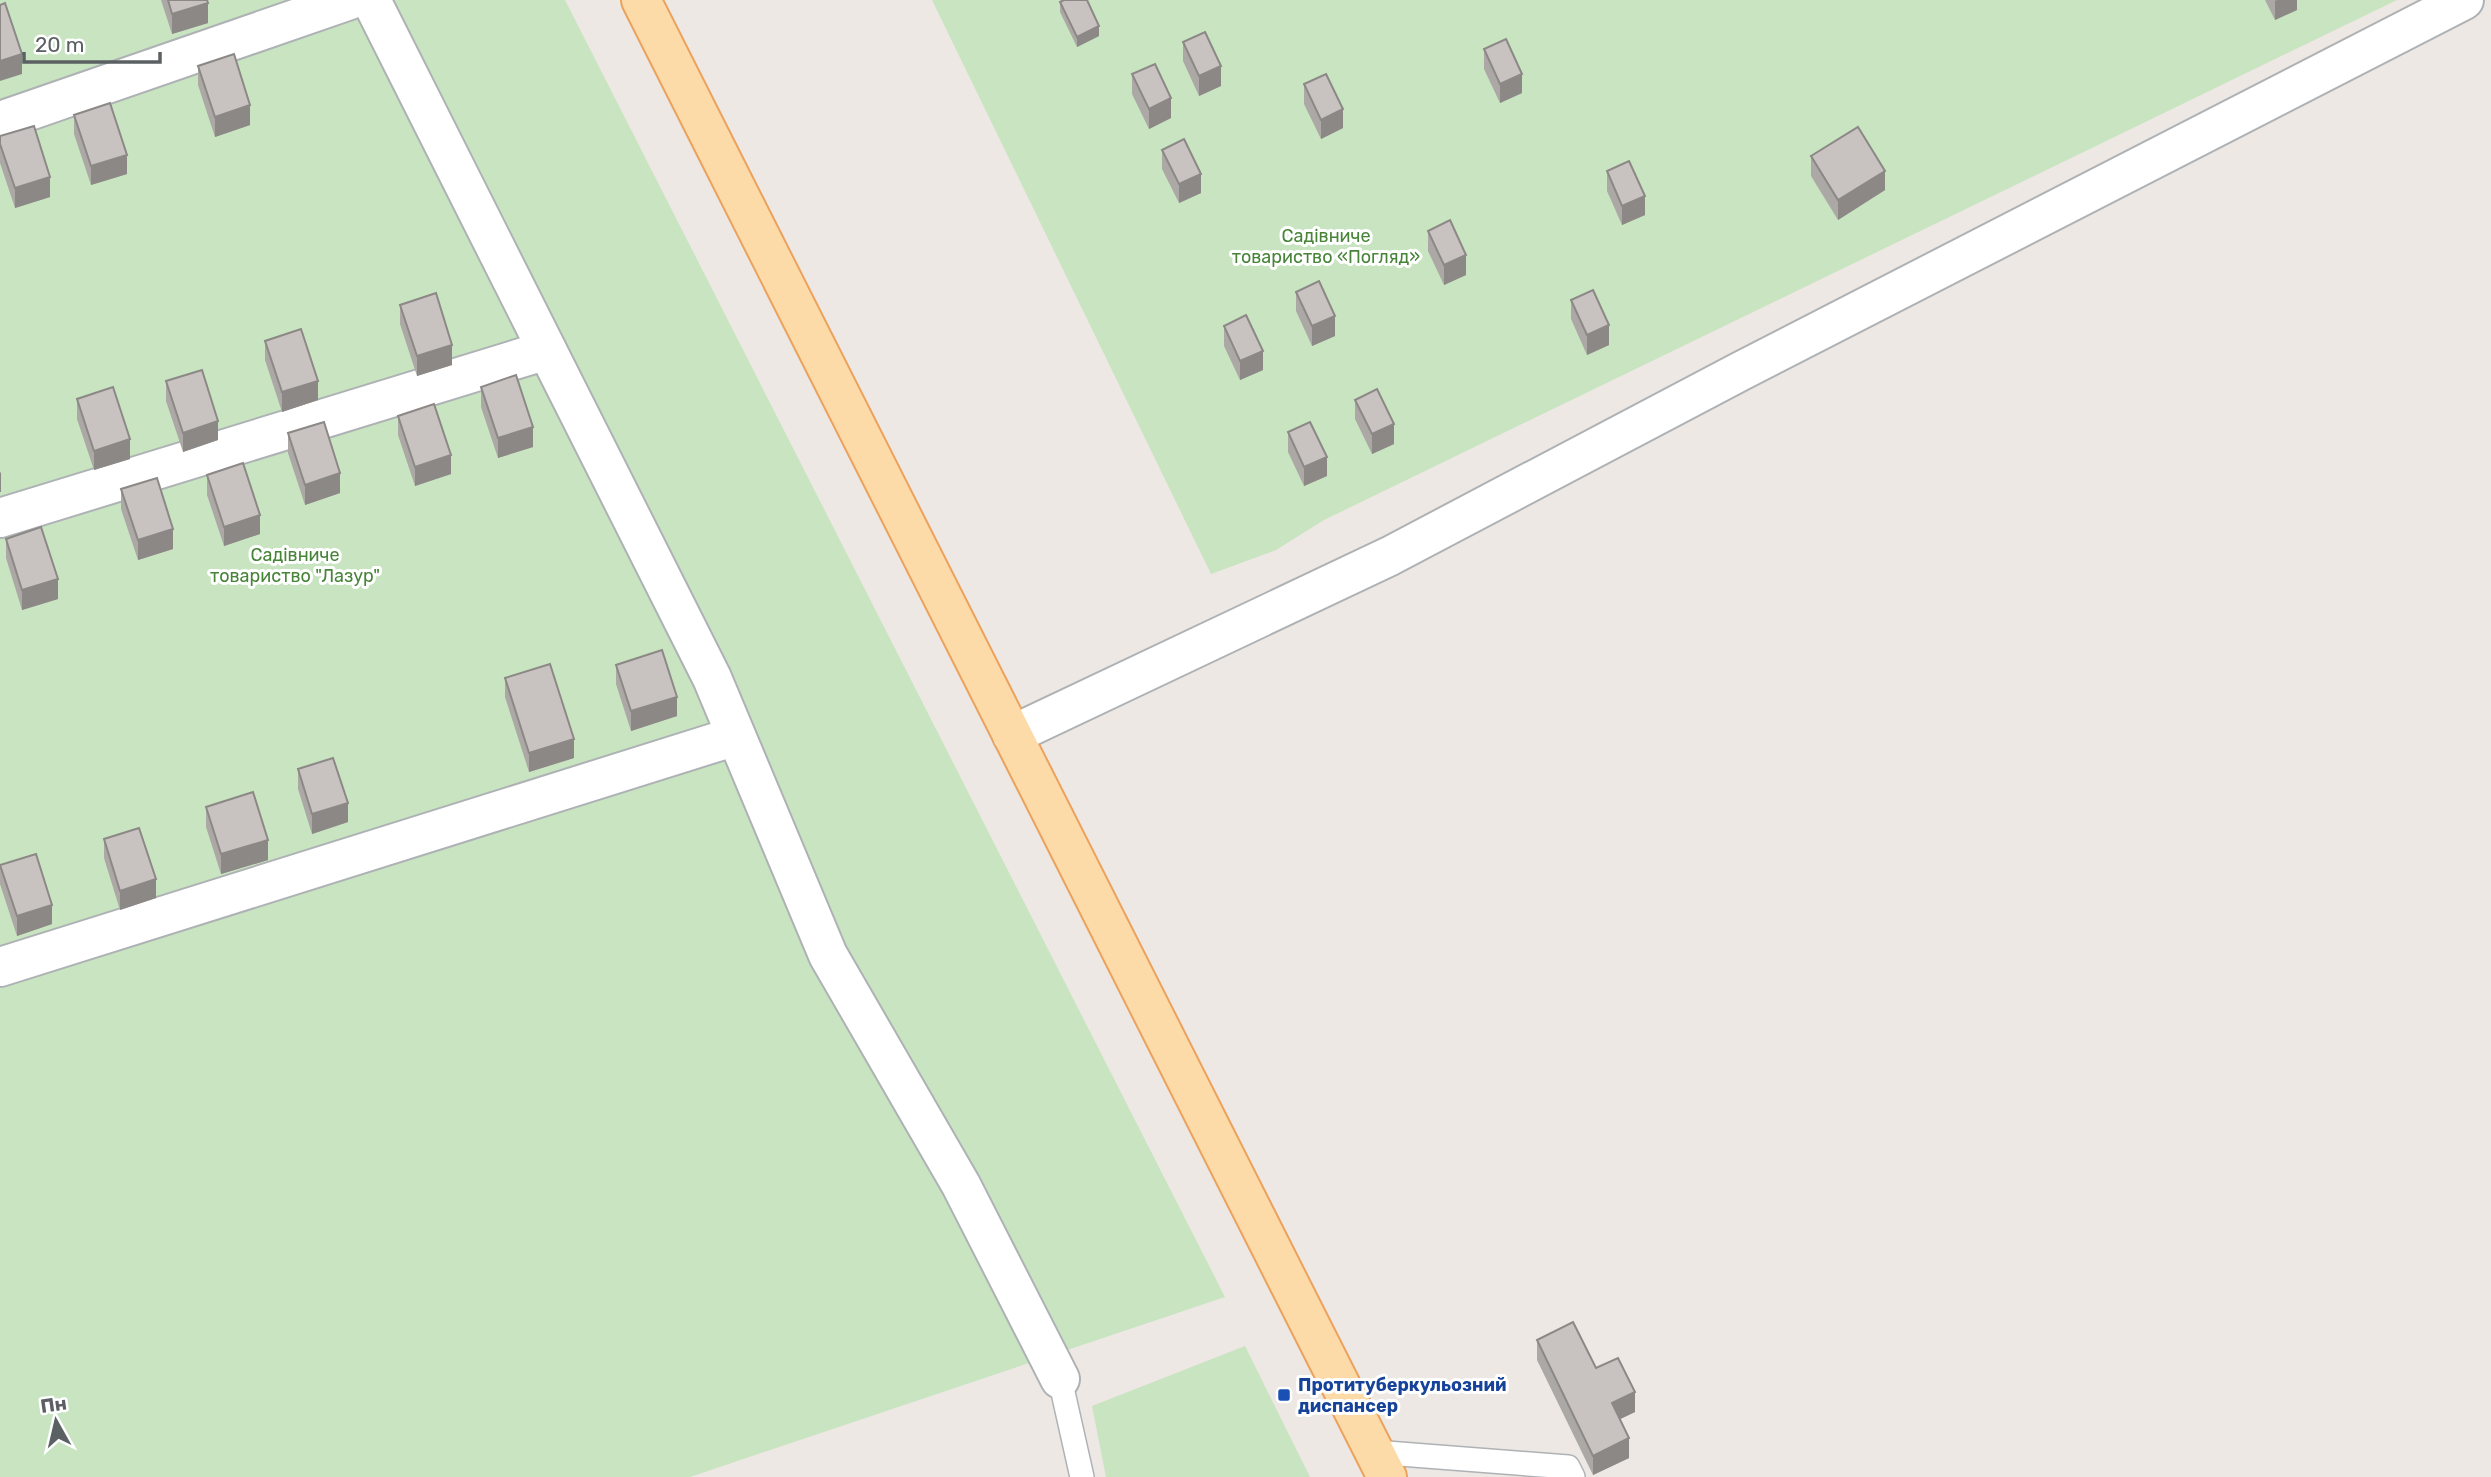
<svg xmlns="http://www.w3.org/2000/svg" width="2491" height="1477" font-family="Rubik,sans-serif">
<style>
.green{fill:#c8e4c0}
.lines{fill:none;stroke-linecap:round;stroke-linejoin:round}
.lane-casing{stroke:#aeb2b5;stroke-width:26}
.street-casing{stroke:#aeb2b5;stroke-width:42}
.primary-casing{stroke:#eba25d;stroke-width:42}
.lane{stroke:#fff;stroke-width:23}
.street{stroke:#fff;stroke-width:38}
.primary{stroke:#fcdba9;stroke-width:38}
.wall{fill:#aca8a5}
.shaded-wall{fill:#8c8886}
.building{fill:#c8c3c0;stroke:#8c8886;stroke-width:2}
.transit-dot{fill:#1a4fb4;stroke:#fff;stroke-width:2.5}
.labels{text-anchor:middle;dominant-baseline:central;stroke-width:6;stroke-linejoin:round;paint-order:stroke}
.park-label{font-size:18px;fill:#478438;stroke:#fff}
.transit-label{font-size:18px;font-weight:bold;fill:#164399;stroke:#fff;text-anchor:start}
</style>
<rect width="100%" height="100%" fill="#ede8e3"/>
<g class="green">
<polygon points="0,0 565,0 1225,1297 690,1477 0,1477"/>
<polygon points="932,0 2397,0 1324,520 1276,550 1211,574"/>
<polygon points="1245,1346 1310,1477 1106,1477 1092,1406"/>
</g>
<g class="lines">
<defs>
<g id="lane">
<polyline points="1060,1379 1082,1477"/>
<polyline points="1374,1452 1568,1467 1573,1477"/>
</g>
<g id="street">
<polyline points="371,0 712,678 828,955 961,1185 1060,1379"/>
<polyline points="0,121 350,0"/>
<polyline points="0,518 547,350"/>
<polyline points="1012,735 1390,556 1741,371 2464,0"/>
<polyline points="0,967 736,736"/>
</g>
<polyline id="primary" points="641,0 1387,1477"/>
</defs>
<use href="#lane" class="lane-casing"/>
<use href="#street" class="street-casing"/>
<use href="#primary" class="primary-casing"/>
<use href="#lane" class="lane"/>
<use href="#street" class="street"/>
<use href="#primary" class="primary"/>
</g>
<g class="wall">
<polygon points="161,0 207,0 208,23 172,34"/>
<polygon points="2265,0 2297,0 2297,10 2275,20"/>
<polygon points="1060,2 1099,36 1077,47 1060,12"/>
<polygon points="1183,42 1221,86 1199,96 1183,61"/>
<polygon points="1484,49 1522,93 1500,103 1484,69"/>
<polygon points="198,66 250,125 215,137 198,85"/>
<polygon points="1132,74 1171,118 1149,129 1132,94"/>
<polygon points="1304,84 1343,128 1321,139 1304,104"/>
<polygon points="74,115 127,174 91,185 74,134"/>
<polygon points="0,136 50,197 15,208 0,163"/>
<polygon points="1162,150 1201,193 1179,203 1162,169"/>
<polygon points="1811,156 1885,190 1838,220 1811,176"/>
<polygon points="1607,171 1645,215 1622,225 1607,191"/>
<polygon points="1428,231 1466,275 1444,285 1428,251"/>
<polygon points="1296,292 1335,336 1312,346 1296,311"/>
<polygon points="1571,300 1609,345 1587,355 1571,319"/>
<polygon points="400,305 452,365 417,376 400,324"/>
<polygon points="1224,326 1263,370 1240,380 1224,346"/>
<polygon points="265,341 318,400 282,412 265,360"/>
<polygon points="166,381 218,440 183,452 166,401"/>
<polygon points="481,387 533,447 498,458 481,407"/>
<polygon points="77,399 130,459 94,470 77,419"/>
<polygon points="1355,400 1394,444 1372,454 1355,419"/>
<polygon points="398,416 451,474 415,486 398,435"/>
<polygon points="1288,432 1327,476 1304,486 1288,452"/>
<polygon points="288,433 340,493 305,505 288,453"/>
<polygon points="207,475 260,534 224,546 207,495"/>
<polygon points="121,489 173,549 138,560 121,509"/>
<polygon points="6,539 58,599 22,610 6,558"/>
<polygon points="616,665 677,716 631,731 616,684"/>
<polygon points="505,678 574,758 529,772 505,697"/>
<polygon points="298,769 348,822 312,834 298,789"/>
<polygon points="206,807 268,860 221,874 206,827"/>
<polygon points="104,839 156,898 120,910 104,858"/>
<polygon points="0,865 52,924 17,936 0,884"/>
<polygon points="1537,1340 1596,1368 1635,1412 1620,1419 1629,1458 1593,1475 1537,1360"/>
</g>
<g class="shaded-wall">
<polygon points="2277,0 2297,0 2297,10 2275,20 2275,1"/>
<polygon points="208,3 208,23 172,34 172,14"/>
<polygon points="1099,26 1099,36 1077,47 1077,37"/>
<polygon points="22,54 22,74 0,81 0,61"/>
<polygon points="1221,66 1221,86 1199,96 1199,76"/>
<polygon points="1522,74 1522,93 1500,103 1500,84"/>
<polygon points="1171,98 1171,118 1149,129 1149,109"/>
<polygon points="250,105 250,125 215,137 215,117"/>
<polygon points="1343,109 1343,128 1321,139 1321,120"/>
<polygon points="127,155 127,174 91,185 91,166"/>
<polygon points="1885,171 1885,190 1838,220 1838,200"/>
<polygon points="1201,174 1201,193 1179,203 1179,184"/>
<polygon points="50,177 50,197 15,208 15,188"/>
<polygon points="1645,196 1645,215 1622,225 1622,206"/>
<polygon points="1466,255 1466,275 1444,285 1444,265"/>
<polygon points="1335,316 1335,336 1312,346 1312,326"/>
<polygon points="1609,325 1609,345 1587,355 1587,335"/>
<polygon points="452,345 452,365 417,376 417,356"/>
<polygon points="1263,351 1263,370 1240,380 1240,361"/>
<polygon points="318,381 318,400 282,412 282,392"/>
<polygon points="218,421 218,440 183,452 183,433"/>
<polygon points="1394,424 1394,444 1372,454 1372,434"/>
<polygon points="533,427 533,447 498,458 498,438"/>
<polygon points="130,439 130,459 94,470 94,451"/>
<polygon points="451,455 451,474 415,486 415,467"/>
<polygon points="1327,457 1327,476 1304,486 1304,467"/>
<polygon points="1,472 1,492 0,492 0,473"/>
<polygon points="340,473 340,493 305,505 305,485"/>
<polygon points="260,515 260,534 224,546 224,527"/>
<polygon points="173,529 173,549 138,560 138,540"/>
<polygon points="58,579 58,599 22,610 22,590"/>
<polygon points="677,697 677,716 631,731 631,711"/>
<polygon points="574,739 574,758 529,772 529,753"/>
<polygon points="348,803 348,822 312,834 312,814"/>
<polygon points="268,840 268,860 221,874 221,854"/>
<polygon points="156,879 156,898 120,910 120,891"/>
<polygon points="52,905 52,924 17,936 17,916"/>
<polygon points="1635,1392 1635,1412 1612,1423 1612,1403"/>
<polygon points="1629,1438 1629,1458 1593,1475 1593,1456"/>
</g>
<g class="building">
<polygon points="168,0 207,0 208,3 172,14"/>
<polygon points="1064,0 1087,0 1099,26 1077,37 1060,2"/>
<polygon points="5,3 22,54 0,61 0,5"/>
<polygon points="1205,32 1221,66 1199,76 1183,42"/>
<polygon points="1506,39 1522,74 1500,84 1484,49"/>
<polygon points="234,54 250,105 215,117 198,66"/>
<polygon points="1155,64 1171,98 1149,109 1132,74"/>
<polygon points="1326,74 1343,109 1321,120 1304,84"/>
<polygon points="110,103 127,155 91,166 74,115"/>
<polygon points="34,126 50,177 15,188 0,144 0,136"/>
<polygon points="1858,127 1885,171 1838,200 1811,156"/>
<polygon points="1184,139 1201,174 1179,184 1162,150"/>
<polygon points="1629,161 1645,196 1622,206 1607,171"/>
<polygon points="1450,220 1466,255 1444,265 1428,231"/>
<polygon points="1319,281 1335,316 1312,326 1296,292"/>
<polygon points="1593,290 1609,325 1587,335 1571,300"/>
<polygon points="436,293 452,345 417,356 400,305"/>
<polygon points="1246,315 1263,351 1240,361 1224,326"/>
<polygon points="301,329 318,381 282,392 265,341"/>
<polygon points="202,370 218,421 183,433 166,381"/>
<polygon points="516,375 533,427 498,438 481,387"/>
<polygon points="113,387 130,439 94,451 77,399"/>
<polygon points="1377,389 1394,424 1372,434 1355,400"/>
<polygon points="434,404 451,455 415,467 398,416"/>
<polygon points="324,422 340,473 305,485 288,433"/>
<polygon points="1310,422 1327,457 1304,467 1288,432"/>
<polygon points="243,463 260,515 224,527 207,475"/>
<polygon points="157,478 173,529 138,540 121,489"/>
<polygon points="41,527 58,579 22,590 6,539"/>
<polygon points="662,650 677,697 631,711 616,665"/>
<polygon points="550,664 574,739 529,753 505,678"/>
<polygon points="333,758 348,803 312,814 298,769"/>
<polygon points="253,792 268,840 221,854 206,807"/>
<polygon points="139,828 156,879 120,891 104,839"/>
<polygon points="36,854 52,905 17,916 0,865"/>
<polygon points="1573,1322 1596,1368 1618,1358 1635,1392 1612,1403 1629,1438 1593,1456 1537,1340"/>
</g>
<rect class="transit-dot" x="1277" y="1388" width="14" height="14" rx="3.5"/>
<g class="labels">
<g class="park-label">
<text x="1326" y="236">Садівниче<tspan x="1326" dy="21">товариство «Погляд»</tspan></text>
<text x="295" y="555">Садівниче<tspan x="295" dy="21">товариство "Лазур"</tspan></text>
</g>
<g class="transit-label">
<text x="1298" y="1385">Протитуберкульозний<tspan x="1298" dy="21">диспансер</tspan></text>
</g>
</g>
<g transform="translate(56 1421) rotate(352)" stroke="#ffffff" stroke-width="5" paint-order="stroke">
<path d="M0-5L12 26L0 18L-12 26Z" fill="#5b6063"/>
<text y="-10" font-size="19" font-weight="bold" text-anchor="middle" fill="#5b6063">Пн</text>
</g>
<path d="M24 52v10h136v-10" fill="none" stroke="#5b6063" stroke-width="3.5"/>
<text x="35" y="52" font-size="21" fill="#5b6063" stroke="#ffffff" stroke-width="5" paint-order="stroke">20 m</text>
</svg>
